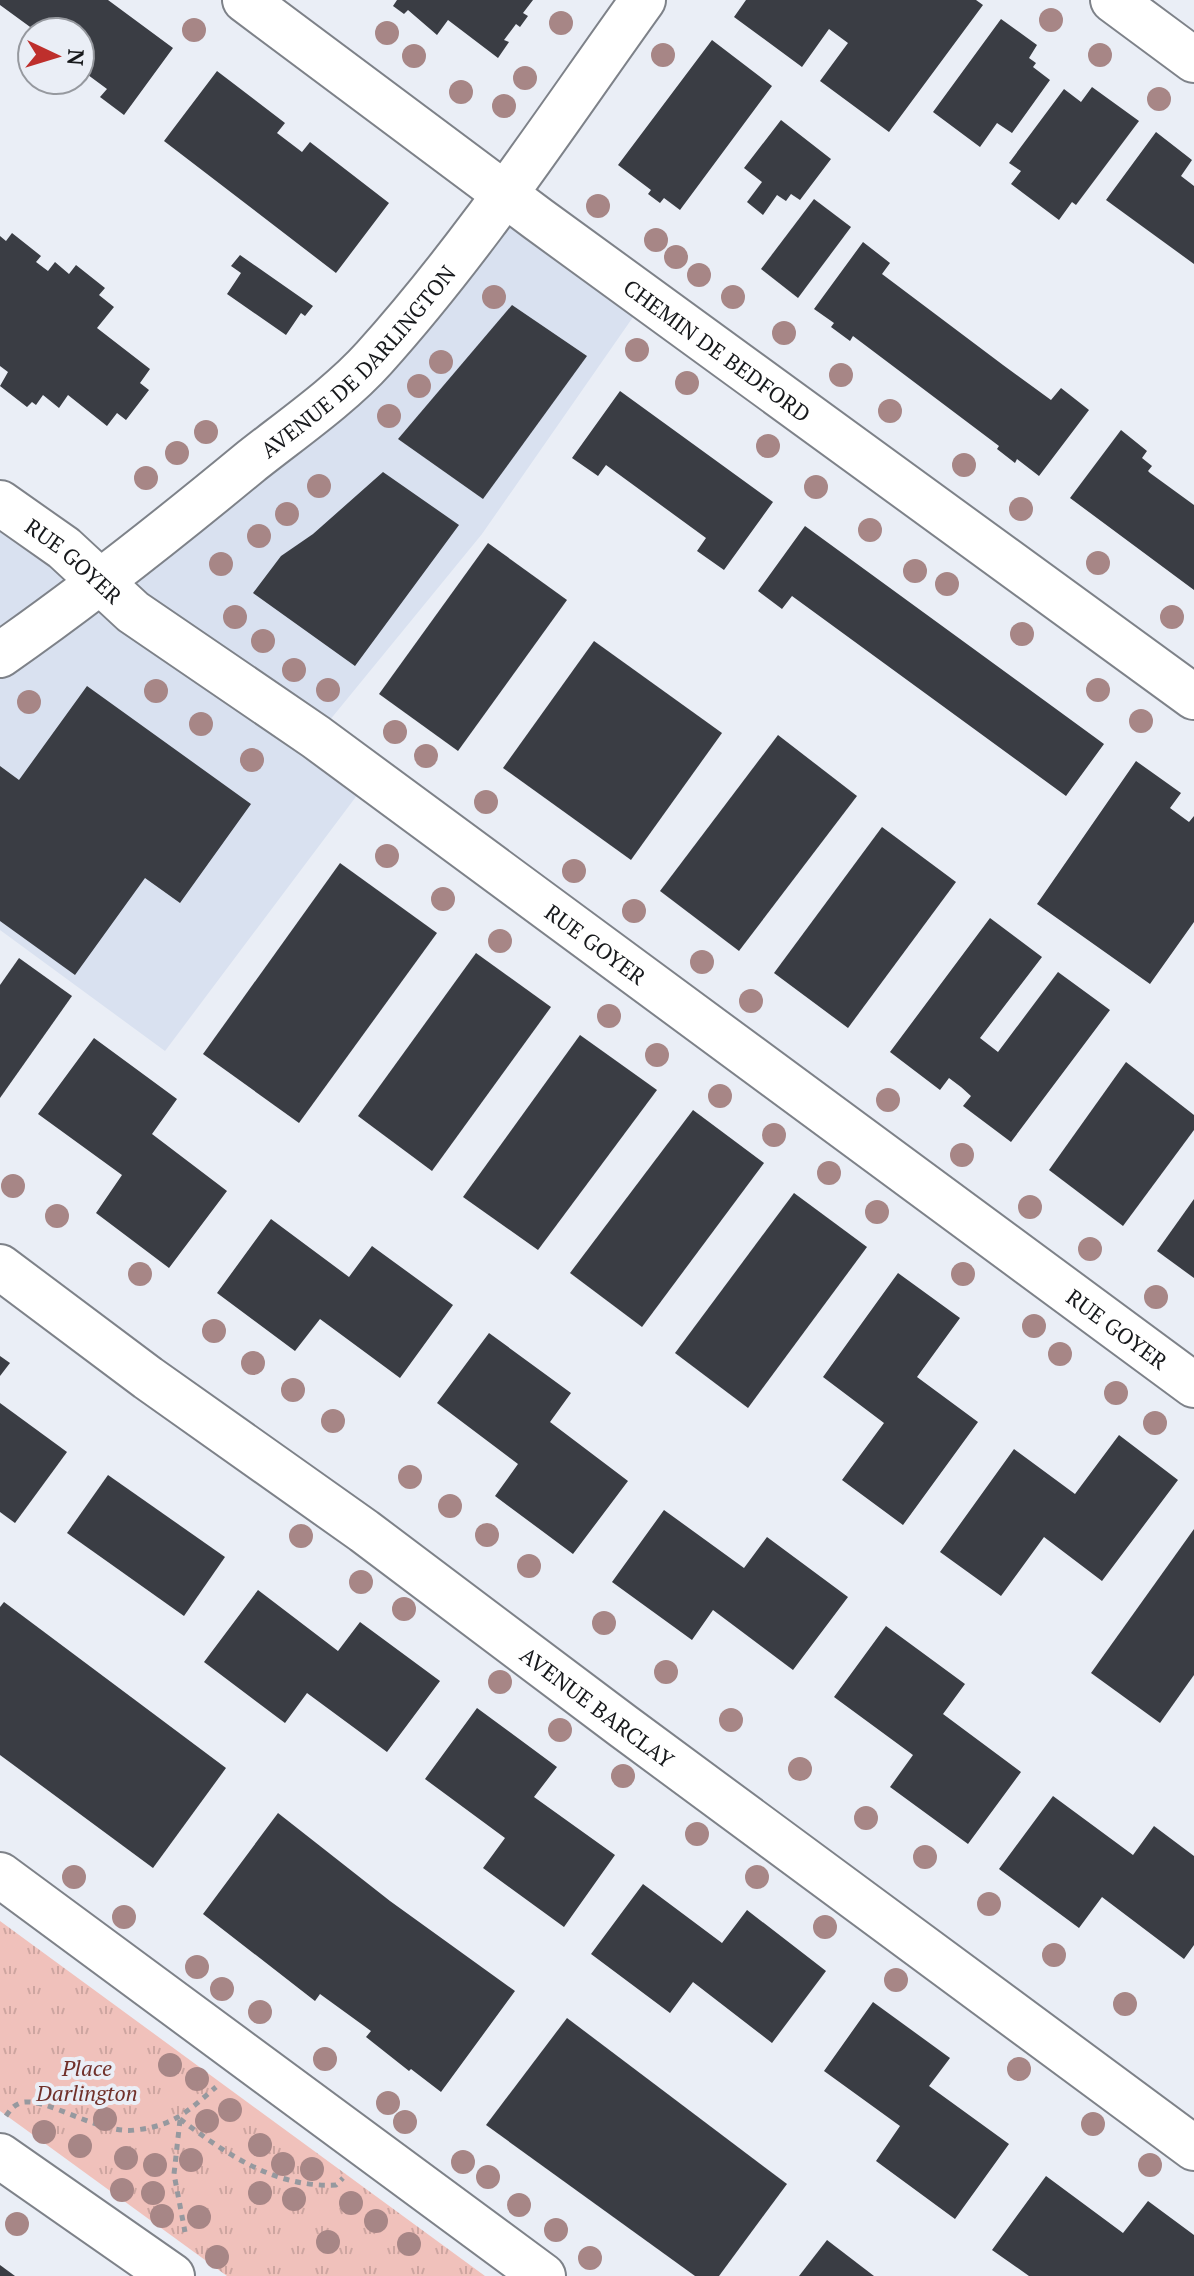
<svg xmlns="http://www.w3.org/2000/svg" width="1194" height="2276" font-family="'PT Serif',serif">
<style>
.built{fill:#d9e1f0}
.grass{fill:url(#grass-tufts)}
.building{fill:#3a3d44}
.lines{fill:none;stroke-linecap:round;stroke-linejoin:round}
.minor-casing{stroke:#7e8289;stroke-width:48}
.path{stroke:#96999f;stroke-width:5;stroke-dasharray:6 6;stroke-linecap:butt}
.minor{stroke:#fff;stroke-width:44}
.tree{fill:#a78686}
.labels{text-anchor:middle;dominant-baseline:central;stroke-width:8;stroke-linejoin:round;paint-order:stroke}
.street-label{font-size:22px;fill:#17191c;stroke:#eaeef6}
.park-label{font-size:22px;font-style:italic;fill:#70302a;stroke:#eaeef6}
</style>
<defs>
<pattern id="grass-tufts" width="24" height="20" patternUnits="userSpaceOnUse" patternTransform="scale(2)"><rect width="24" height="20" fill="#f0c1bb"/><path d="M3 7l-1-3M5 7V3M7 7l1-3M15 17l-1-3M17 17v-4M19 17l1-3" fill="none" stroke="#cda5a0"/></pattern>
</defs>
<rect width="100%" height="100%" fill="#eaeef6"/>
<polygon class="built" points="505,193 647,297 482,534 316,737 370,778 165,1051 0,930 0,503 101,582 312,412"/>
<polygon class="grass" points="0,1921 485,2276 227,2276 25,2129 0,2111"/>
<g class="building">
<polygon points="0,0 108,0 173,48 124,115 100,97 107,89 84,72 86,69 80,64 80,32 37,32 0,5"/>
<polygon points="397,0 533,0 523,13 528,16 520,27 516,24 504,40 509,42 498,58 448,20 437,35 408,10 404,14 393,6"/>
<polygon points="746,0 976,0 983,5 889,132 820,81 848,43 829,29 802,67 734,17"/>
<polygon points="1001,19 1037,45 1029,58 1036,63 1033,67 1050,80 1012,133 997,123 980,147 933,112"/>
<polygon points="712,40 772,86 680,210 664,198 660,203 648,194 651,190 618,165"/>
<polygon points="217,71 285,123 277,133 302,152 310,142 389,203 336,273 164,141"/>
<polygon points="1092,87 1139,121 1076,205 1072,202 1059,220 1011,184 1021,171 1009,163 1064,89 1081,102"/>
<polygon points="781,120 831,159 800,200 791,194 786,201 777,195 763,215 747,202 762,182 744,168"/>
<polygon points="1156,132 1192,160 1181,176 1194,186 1194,264 1106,200"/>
<polygon points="814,199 851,227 798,298 761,269"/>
<polygon points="12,233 41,256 36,262 48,271 55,262 69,274 76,265 105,288 99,295 114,307 97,328 150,369 140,383 149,390 126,420 117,413 107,426 68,395 59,408 43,395 36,405 32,402 27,407 0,386 8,372 0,366 0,236 6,241"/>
<polygon points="863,242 890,263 882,274 1003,365 1051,400 1061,388 1089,410 1039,476 1017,459 1015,463 997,449 999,446 853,336 850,341 831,327 834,323 814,309"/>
<polygon points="240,255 313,306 305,316 301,313 286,335 227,294 241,273 231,266"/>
<polygon points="512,305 587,356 483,499 398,439"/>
<polygon points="620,391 773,502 724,570 697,551 706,538 606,465 598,476 572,458"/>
<polygon points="1121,430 1147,451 1142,458 1152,466 1148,471 1150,473 1194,505 1194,590 1070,498"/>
<polygon points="383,472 459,525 355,666 253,593 281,556 313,534"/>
<polygon points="805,526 1104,744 1066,796 792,596 782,609 758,591"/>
<polygon points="488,543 567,600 458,751 379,694"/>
<polygon points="594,641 722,733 631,860 503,768"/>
<polygon points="87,686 251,804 180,903 145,878 75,975 0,921 0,766 19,780"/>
<polygon points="778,735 857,796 739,951 660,891"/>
<polygon points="1136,761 1181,793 1170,808 1189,822 1194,816 1194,922 1150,984 1037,904"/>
<polygon points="882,827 956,882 848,1028 774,973"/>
<polygon points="340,863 437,933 299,1123 203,1054"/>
<polygon points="990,918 1042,957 980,1038 998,1052 1058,972 1110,1010 1011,1142 963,1106 971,1096 961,1087 949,1078 940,1090 890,1052"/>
<polygon points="476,953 551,1007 432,1171 358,1116"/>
<polygon points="19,958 72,996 0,1098 0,985"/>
<polygon points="580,1035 657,1090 538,1250 463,1197"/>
<polygon points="94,1038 177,1099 152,1134 227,1191 169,1268 96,1213 122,1175 38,1114"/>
<polygon points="1126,1062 1194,1115 1194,1130 1123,1226 1049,1170"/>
<polygon points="693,1110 764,1163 642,1327 570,1273"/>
<polygon points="794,1193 867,1247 748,1408 675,1353"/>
<polygon points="1194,1199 1194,1278 1157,1251"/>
<polygon points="271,1219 349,1277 372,1246 453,1305 400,1378 320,1319 295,1351 217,1293"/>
<polygon points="898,1273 960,1318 917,1377 978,1422 903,1525 842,1480 884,1423 823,1377"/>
<polygon points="489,1333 571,1393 550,1422 628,1481 573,1554 495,1496 518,1464 437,1403"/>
<polygon points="0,1356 10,1363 0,1376"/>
<polygon points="0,1403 67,1452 15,1523 0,1512"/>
<polygon points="1119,1435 1178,1480 1102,1581 1044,1537 1001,1596 940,1552 1014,1449 1075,1494"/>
<polygon points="108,1475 225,1557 184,1616 67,1533"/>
<polygon points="664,1510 744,1568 767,1537 848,1597 793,1670 713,1610 692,1640 612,1582"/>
<polygon points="1194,1529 1194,1675 1160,1723 1091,1673"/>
<polygon points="258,1590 338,1651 360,1622 440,1681 387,1752 307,1693 285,1723 204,1662"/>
<polygon points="4,1602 226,1768 153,1868 0,1755 0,1607"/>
<polygon points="886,1626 965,1684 943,1714 1021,1772 968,1844 890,1787 913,1755 834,1697"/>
<polygon points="477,1708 557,1767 534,1797 615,1855 564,1927 483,1868 505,1838 425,1779"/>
<polygon points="1053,1796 1133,1855 1154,1826 1194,1856 1194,1945 1184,1959 1102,1897 1079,1928 999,1869"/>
<polygon points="278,1813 390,1901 515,1991 441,2092 411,2069 409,2071 366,2037 371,2031 320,1994 315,2001 203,1914"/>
<polygon points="643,1884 722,1943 747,1910 826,1971 772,2043 693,1982 670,2013 591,1954"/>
<polygon points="873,2002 950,2058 929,2086 1009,2144 955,2219 876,2161 900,2126 824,2071"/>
<polygon points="567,2018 787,2184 719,2276 695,2276 486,2125"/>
<polygon points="1046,2176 1123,2233 1148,2201 1194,2235 1194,2276 1029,2276 992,2250"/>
<polygon points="827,2240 874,2276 799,2276"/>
<polygon points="0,2265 15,2276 0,2276"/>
</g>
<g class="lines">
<defs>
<g id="minor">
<path id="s1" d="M245,0L538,219L1194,697"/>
<polyline points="1113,0 1194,60"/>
<path id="s2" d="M0,503L64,548L133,612L316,737L1194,1385"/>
<path id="s3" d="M0,655C86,595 168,530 249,463C289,431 340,396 374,358C474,247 556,121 643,0"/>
<path id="s4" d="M0,1267L148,1378L364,1531L623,1726L1194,2148"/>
<polyline points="0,1875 543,2276"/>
<polyline points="0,2156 172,2276"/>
</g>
</defs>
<use href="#minor" class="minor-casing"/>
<g class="path">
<path d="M6,2116C10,2110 13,2106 20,2103C44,2095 99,2135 135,2130C174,2126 188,2111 216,2087"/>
<path d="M180,2119C226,2154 275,2188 336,2185L343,2178"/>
<polyline points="180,2120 174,2174 185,2232"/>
</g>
<use href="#minor" class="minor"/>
</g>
<g class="tree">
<circle cx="1051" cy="20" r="12"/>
<circle cx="561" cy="23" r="12"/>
<circle cx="194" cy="30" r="12"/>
<circle cx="387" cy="33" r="12"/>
<circle cx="663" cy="55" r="12"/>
<circle cx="1100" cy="55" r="12"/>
<circle cx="414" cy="56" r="12"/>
<circle cx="525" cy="78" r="12"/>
<circle cx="461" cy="92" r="12"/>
<circle cx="1159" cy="99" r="12"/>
<circle cx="504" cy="106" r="12"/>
<circle cx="598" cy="206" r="12"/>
<circle cx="656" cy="240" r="12"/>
<circle cx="676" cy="257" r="12"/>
<circle cx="699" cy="275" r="12"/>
<circle cx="494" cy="297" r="12"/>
<circle cx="733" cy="297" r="12"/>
<circle cx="784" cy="333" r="12"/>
<circle cx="637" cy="350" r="12"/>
<circle cx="441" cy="362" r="12"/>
<circle cx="841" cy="375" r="12"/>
<circle cx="687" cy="383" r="12"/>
<circle cx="419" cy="386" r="12"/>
<circle cx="890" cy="411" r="12"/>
<circle cx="389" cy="416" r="12"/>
<circle cx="206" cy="432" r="12"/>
<circle cx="768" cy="446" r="12"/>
<circle cx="177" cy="453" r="12"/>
<circle cx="964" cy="465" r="12"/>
<circle cx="146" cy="478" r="12"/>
<circle cx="319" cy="486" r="12"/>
<circle cx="816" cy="487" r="12"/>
<circle cx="1021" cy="509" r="12"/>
<circle cx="287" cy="514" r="12"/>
<circle cx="870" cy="530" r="12"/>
<circle cx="259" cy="536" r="12"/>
<circle cx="1098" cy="563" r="12"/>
<circle cx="221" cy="564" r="12"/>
<circle cx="915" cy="571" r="12"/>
<circle cx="947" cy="584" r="12"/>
<circle cx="235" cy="617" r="12"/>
<circle cx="1172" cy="617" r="12"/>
<circle cx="1022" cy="634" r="12"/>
<circle cx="263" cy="641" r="12"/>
<circle cx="294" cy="670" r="12"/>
<circle cx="328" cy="690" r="12"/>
<circle cx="1098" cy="690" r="12"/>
<circle cx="156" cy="691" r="12"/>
<circle cx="29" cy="702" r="12"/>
<circle cx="1141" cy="721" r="12"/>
<circle cx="201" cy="724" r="12"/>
<circle cx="395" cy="732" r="12"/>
<circle cx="426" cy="756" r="12"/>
<circle cx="252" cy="760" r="12"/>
<circle cx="486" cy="802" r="12"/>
<circle cx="387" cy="856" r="12"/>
<circle cx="574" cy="871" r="12"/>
<circle cx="443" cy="899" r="12"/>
<circle cx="634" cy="911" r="12"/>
<circle cx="500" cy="941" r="12"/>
<circle cx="702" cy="962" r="12"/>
<circle cx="751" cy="1001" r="12"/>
<circle cx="609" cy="1016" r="12"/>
<circle cx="657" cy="1055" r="12"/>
<circle cx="720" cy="1096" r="12"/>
<circle cx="888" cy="1100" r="12"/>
<circle cx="774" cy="1135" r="12"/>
<circle cx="962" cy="1155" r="12"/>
<circle cx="829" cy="1173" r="12"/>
<circle cx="13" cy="1186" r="12"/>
<circle cx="1030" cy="1207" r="12"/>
<circle cx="877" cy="1212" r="12"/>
<circle cx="57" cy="1216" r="12"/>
<circle cx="1090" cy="1249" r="12"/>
<circle cx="140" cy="1274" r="12"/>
<circle cx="963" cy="1274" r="12"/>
<circle cx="1156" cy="1297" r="12"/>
<circle cx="1034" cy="1326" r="12"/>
<circle cx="214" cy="1331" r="12"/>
<circle cx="1060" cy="1354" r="12"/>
<circle cx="253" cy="1363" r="12"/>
<circle cx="293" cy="1390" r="12"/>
<circle cx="1116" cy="1393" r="12"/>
<circle cx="333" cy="1421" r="12"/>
<circle cx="1155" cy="1423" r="12"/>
<circle cx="410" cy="1477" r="12"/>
<circle cx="450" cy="1506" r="12"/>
<circle cx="487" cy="1535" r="12"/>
<circle cx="301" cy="1536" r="12"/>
<circle cx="529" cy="1566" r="12"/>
<circle cx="361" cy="1582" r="12"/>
<circle cx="404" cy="1609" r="12"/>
<circle cx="604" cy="1623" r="12"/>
<circle cx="666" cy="1672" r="12"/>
<circle cx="500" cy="1682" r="12"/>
<circle cx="731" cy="1720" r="12"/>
<circle cx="560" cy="1730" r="12"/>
<circle cx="800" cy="1769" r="12"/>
<circle cx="623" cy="1776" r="12"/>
<circle cx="866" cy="1818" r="12"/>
<circle cx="697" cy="1834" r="12"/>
<circle cx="925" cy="1857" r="12"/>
<circle cx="74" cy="1877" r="12"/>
<circle cx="757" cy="1877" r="12"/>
<circle cx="989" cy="1904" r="12"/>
<circle cx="124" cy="1917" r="12"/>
<circle cx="825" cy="1927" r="12"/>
<circle cx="1054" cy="1955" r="12"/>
<circle cx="197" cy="1967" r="12"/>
<circle cx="896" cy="1980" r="12"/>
<circle cx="222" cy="1989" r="12"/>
<circle cx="1125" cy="2004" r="12"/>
<circle cx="260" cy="2012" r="12"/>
<circle cx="325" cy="2059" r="12"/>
<circle cx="170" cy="2065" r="12"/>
<circle cx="1019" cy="2069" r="12"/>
<circle cx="197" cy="2079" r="12"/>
<circle cx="388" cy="2103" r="12"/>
<circle cx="230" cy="2110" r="12"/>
<circle cx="105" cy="2119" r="12"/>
<circle cx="207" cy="2121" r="12"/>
<circle cx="405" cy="2122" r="12"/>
<circle cx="1093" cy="2124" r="12"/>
<circle cx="44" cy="2132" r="12"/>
<circle cx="260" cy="2145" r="12"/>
<circle cx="80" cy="2146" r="12"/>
<circle cx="126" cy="2158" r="12"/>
<circle cx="191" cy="2160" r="12"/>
<circle cx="463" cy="2162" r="12"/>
<circle cx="283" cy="2164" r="12"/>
<circle cx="155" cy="2165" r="12"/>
<circle cx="1150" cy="2165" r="12"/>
<circle cx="312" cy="2169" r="12"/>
<circle cx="488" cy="2177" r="12"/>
<circle cx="122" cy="2190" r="12"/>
<circle cx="153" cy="2193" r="12"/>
<circle cx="260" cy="2193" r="12"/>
<circle cx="294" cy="2199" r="12"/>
<circle cx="351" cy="2203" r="12"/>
<circle cx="519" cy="2205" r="12"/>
<circle cx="162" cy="2216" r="12"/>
<circle cx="199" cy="2217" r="12"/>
<circle cx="376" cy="2221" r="12"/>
<circle cx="17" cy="2224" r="12"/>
<circle cx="556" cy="2230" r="12"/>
<circle cx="328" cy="2242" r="12"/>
<circle cx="409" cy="2244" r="12"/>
<circle cx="217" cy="2257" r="12"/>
<circle cx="590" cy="2258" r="12"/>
</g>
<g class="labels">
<g class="street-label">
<text stroke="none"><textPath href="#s1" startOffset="588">CHEMIN DE BEDFORD</textPath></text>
<text stroke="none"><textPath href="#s3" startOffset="464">AVENUE DE DARLINGTON</textPath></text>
<text stroke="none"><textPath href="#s2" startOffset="94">RUE GOYER</textPath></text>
<text stroke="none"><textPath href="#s2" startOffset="742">RUE GOYER</textPath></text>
<text stroke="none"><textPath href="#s2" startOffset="1390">RUE GOYER</textPath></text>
<text stroke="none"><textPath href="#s4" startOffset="742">AVENUE BARCLAY</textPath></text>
</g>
<g class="park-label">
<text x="87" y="2067">Place<tspan x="87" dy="25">Darlington</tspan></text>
</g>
</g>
<g transform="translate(56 56) rotate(94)"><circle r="38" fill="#eaeef6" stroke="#96999f" stroke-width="2"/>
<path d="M0-6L14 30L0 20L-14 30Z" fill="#be2f2c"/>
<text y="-12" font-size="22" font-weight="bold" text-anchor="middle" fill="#17191c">N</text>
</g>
</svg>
